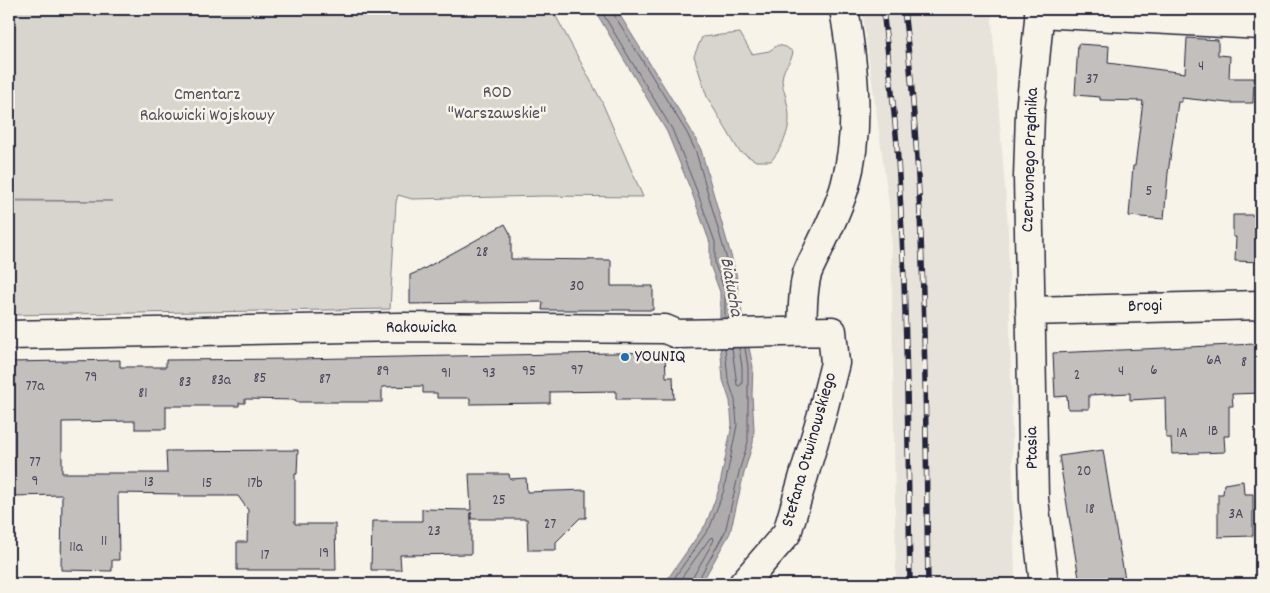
<svg xmlns="http://www.w3.org/2000/svg" width="1270" height="593" font-family="Dekko,sans-serif">
<style>
.built{fill:#e7e3db}
.green{fill:#d8d5cf;stroke:#7d7c85}
.water{fill:#aeabad;stroke:#76747f}
.lines{fill:none;stroke-linecap:round;stroke-linejoin:round}
.shore{stroke:#5a5969;stroke-width:1}
.building{fill:#c2bfbd;stroke:#22223b}
.minor-casing{stroke:#22223b;stroke-width:31}
.minor{stroke:#f7f3e8;stroke-width:28}
.rail-casing{stroke:#22223b;stroke-width:5.5}
.rail{stroke:#f7f3e8;stroke-width:4;stroke-dasharray:11;stroke-linecap:butt}
.poi-dot{fill:#1f6fb2;stroke:#f7f3e8;stroke-width:2}
.labels{text-anchor:middle;dominant-baseline:central;stroke-width:5;stroke-linejoin:round;paint-order:stroke}
.number-label{font-size:15px;fill:#4a495c}
.park-label{font-size:18px;fill:#504f60;stroke:#f7f3e8}
.street-label{font-size:18px;fill:#22223b;stroke:#f7f3e8}
.poi-label{font-size:18px;fill:#22223b;stroke:#f7f3e8;text-anchor:start}
.water-label{font-size:19px;font-style:italic;fill:#535263;stroke:#f7f3e8}
</style>
<rect width="100%" height="100%" fill="#f7f3e8"/>
<filter id="ink" filterUnits="userSpaceOnUse"><feTurbulence type="fractalNoise" baseFrequency=".02" numOctaves="2"/><feDisplacementMap in="SourceGraphic" scale="10" xChannelSelector="R" yChannelSelector="G"/><feConvolveMatrix kernelMatrix="1 2 1 2 8 2 1 2 1" color-interpolation-filters="sRGB"/></filter>
<g filter="url(#ink)">
<polygon class="built" points="862,9 991,9 1008,227 1015,584 896,584 891,219"/>
<g class="green">
<polygon points="9,9 552,9 601,100 643,197 544,196 412,199 398,195 396,202 390,309 9,315 9,201 112,201 9,200"/>
<path d="M740,33L752,54L769,51L778,45L786,47L793,52C791,64 783,65 782,80C782,87 786,95 787,103C793,124 785,144 771,161H756L739,151L707,97L694,56L702,37Z"/>
</g>
<polygon class="water" points="594,9 616,9 691,130 701,150 736,273 739,299 753,367 752,395 754,429 753,443 745,469 730,533 701,584 664,584 706,524 719,489 732,425 730,401 723,380 720,343 720,292 710,265 710,243 692,193 667,132"/>
<g class="lines">
<g class="shore">
<polyline points="600,9 672,129 697,191 715,242 715,264 725,291 725,318"/>
<polyline points="612,9 613,13 687,133 696,152 731,274 738,318"/>
<polyline points="732,348 737,385 739,386 742,384 742,367 739,348"/>
<polyline points="670,584 710,527 724,490 737,425 735,400 728,379 725,348"/>
<polyline points="677,584 710,538 713,537 714,540 693,577 691,584"/>
<polyline points="697,584 698,580 725,532 740,468 748,442 748,367 745,348"/>
</g>
</g>
<g class="building">
<polygon points="1187,38 1218,40 1218,55 1230,56 1229,78 1254,78 1253,103 1228,103 1182,98 1182,102 1178,102 1168,173 1164,219 1129,216 1133,166 1135,166 1143,101 1100,100 1100,97 1075,95 1078,44 1109,46 1108,63 1185,73"/>
<polygon points="1233,215 1261,215 1261,262 1235,261 1236,237 1233,237"/>
<polygon points="505,224 511,235 511,259 611,260 611,286 653,286 653,310 542,310 543,302 410,304 410,275 420,271"/>
<polygon points="1255,344 1256,351 1261,351 1261,393 1232,394 1233,406 1229,406 1229,436 1224,436 1225,452 1172,454 1171,438 1166,438 1165,398 1130,400 1130,393 1089,395 1089,409 1068,409 1067,396 1055,397 1053,353"/>
<polygon points="665,352 666,377 673,377 674,399 616,399 616,391 550,392 550,403 470,404 470,398 437,398 437,393 423,393 423,386 382,387 382,402 296,402 296,400 245,399 245,403 239,403 239,406 166,406 166,429 135,429 135,421 62,422 62,473 167,473 166,451 298,450 297,474 295,474 295,524 335,524 336,570 237,570 237,542 247,542 248,510 238,496 178,496 179,494 118,493 119,560 112,560 112,571 61,570 62,495 9,496 9,362 120,360 120,367 166,367 166,360 296,359"/>
<polygon points="1103,450 1115,525 1126,584 1080,584 1076,560 1059,456"/>
<polygon points="469,474 509,474 510,479 526,478 527,492 586,490 586,518 580,518 556,542 556,550 528,550 527,519 471,519 471,512 471,554 400,555 401,570 371,570 372,521 422,521 422,509 471,510"/>
<polygon points="1243,481 1244,494 1253,494 1253,536 1218,537 1218,494 1223,494 1224,484"/>
</g>
<g class="lines">
<defs>
<g id="minor">
<polyline points="1040,9 1030,112 1028,178 1034,499 1044,584"/>
<polyline points="1039,13 1261,25"/>
<polyline points="1030,311 1261,305"/>
<path d="M802,331C803,313 802,292 807,274C810,265 816,255 820,246C829,227 839,207 845,186C861,128 854,67 844,9"/>
<polyline points="9,335 399,327 665,329 677,334 832,331 835,363 822,414 787,533 743,584"/>
</g>
</defs>
<use href="#minor" class="minor-casing"/>
<use href="#minor" class="minor"/>
<defs>
<g id="rail">
<path d="M883,9C888,54 893,99 897,145C907,291 908,438 910,584"/>
<path d="M904,9C926,200 925,392 928,584"/>
</g>
</defs>
<use href="#rail" class="rail-casing"/>
<use href="#rail" class="rail"/>
</g>
</g>
<circle class="poi-dot" cx="625" cy="357" r="5"/>
<g class="labels">
<g class="number-label">
<text x="1201" y="67">4</text>
<text x="1092" y="80">37</text>
<text x="1149" y="192">5</text>
<text x="482" y="253">28</text>
<text x="577" y="287">30</text>
<text x="1214" y="361">6A</text>
<text x="1244" y="363">8</text>
<text x="577" y="371">97</text>
<text x="1154" y="371">6</text>
<text x="383" y="372">89</text>
<text x="529" y="372">95</text>
<text x="1121" y="372">4</text>
<text x="446" y="374">91</text>
<text x="489" y="374">93</text>
<text x="1077" y="376">2</text>
<text x="91" y="378">79</text>
<text x="260" y="379">85</text>
<text x="325" y="380">87</text>
<text x="221" y="381">83a</text>
<text x="185" y="383">83</text>
<text x="35" y="387">77a</text>
<text x="143" y="394">81</text>
<text x="1213" y="432">1B</text>
<text x="1182" y="434">1A</text>
<text x="35" y="463">77</text>
<text x="1084" y="472">20</text>
<text x="35" y="482">9</text>
<text x="149" y="483">13</text>
<text x="207" y="484">15</text>
<text x="255" y="484">17b</text>
<text x="499" y="501">25</text>
<text x="1090" y="510">18</text>
<text x="1236" y="515">3A</text>
<text x="550" y="525">27</text>
<text x="434" y="532">23</text>
<text x="104" y="542">11</text>
<text x="76" y="548">11a</text>
<text x="324" y="554">19</text>
<text x="265" y="556">17</text>
</g>
<g class="park-label">
<text x="497" y="93">ROD<tspan x="497" dy="21">"Warszawskie"</tspan></text>
<text x="207" y="95">Cmentarz<tspan x="207" dy="21">Rakowicki Wojskowy</tspan></text>
</g>
<g class="street-label">
<text transform="translate(1031 160) rotate(-88)">Czerwonego Prądnika</text>
<text transform="translate(1145 307) rotate(-2)">Brogi</text>
<text x="421" y="328">Rakowicka</text>
<text transform="translate(1033 448) rotate(-91)">Ptasia</text>
<text transform="translate(810 450) rotate(-74)">Stefana Otwinowskiego</text>
</g>
<g class="poi-label">
<text x="635" y="357">YOUNIQ</text>
</g>
<g class="water-label">
<text transform="translate(730 287) rotate(80)">Białucha</text>
</g>
</g>
<rect width="1270" height="593" fill="none" stroke="#f7f3e8" stroke-width="30"/>
<rect x="15" y="15" width="1240" height="563" fill="none" stroke="#22223b" stroke-width="2" filter="url(#ink)"/>
</svg>
